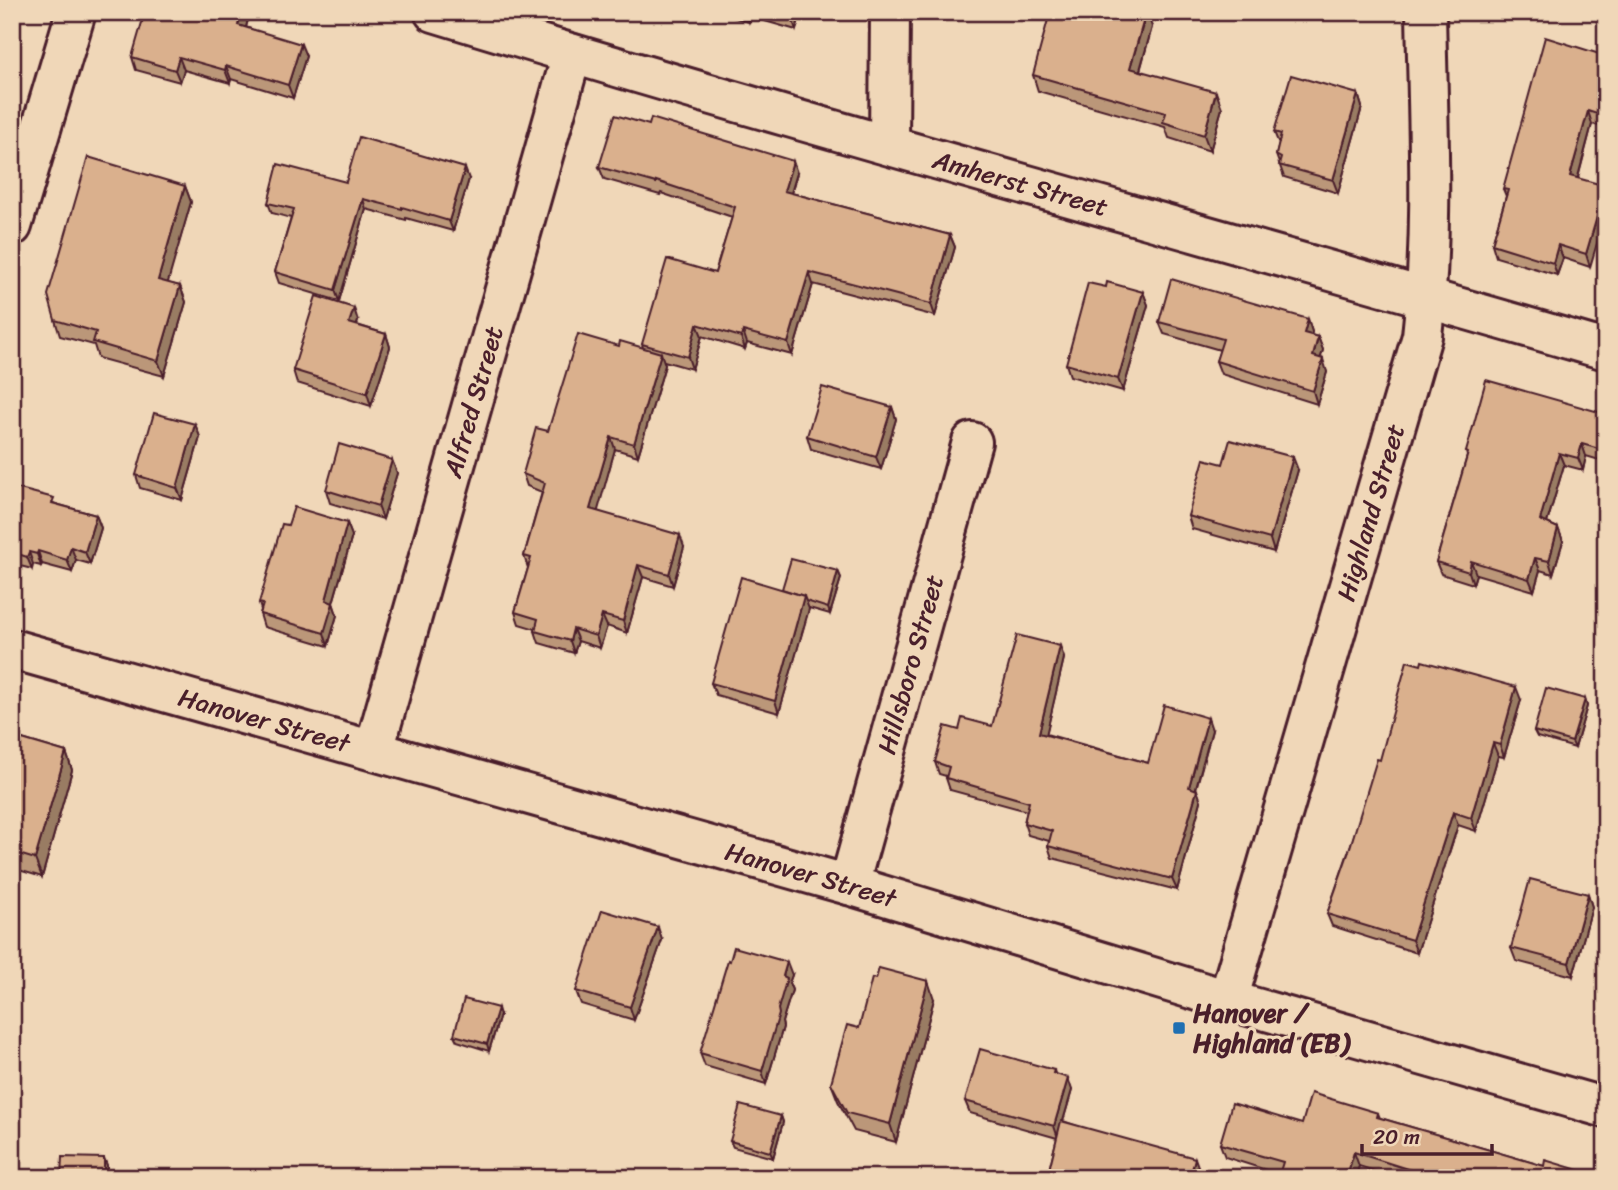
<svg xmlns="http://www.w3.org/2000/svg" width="1618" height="1190" font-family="Sriracha,sans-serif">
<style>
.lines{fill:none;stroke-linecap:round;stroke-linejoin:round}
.minor-casing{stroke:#4a1f2b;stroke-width:44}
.minor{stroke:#f0d7b8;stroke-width:38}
.wall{fill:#bb9779;stroke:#4a1f2b;stroke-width:2}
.shaded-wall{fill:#997b63;stroke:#4a1f2b;stroke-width:2}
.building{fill:#dab08d;stroke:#4a1f2b;stroke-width:2}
.poi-dot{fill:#1f6fb2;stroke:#f0d7b8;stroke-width:2.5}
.labels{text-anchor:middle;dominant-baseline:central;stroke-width:6;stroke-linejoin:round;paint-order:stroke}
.street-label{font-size:26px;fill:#4a1f2b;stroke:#f0d7b8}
.poi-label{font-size:26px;font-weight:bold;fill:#4a1f2b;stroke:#f0d7b8;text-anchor:start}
</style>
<rect width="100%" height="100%" fill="#f0d7b8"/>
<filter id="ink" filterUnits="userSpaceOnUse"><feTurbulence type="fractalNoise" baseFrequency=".0143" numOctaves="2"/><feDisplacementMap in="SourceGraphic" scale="14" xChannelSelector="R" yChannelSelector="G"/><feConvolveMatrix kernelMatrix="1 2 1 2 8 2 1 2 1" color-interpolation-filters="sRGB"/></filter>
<g filter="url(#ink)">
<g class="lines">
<defs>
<g id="minor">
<path id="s1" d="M434,12C823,131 1216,236 1606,350"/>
<polyline points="889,144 890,12"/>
<polyline points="12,226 76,12"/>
<path id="s2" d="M12,649L849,885L1228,1000L1606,1108"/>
<path id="s3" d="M374,750L572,54"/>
<path id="s4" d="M849,885L972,442"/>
<path id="s5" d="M1228,1000L1422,336C1434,229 1428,120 1426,12"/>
</g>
</defs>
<use href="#minor" class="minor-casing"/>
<use href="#minor" class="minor"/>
</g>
<g class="wall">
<polygon points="250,12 246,27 306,56 293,98 231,79 230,83 184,70 180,82 136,70 132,57"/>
<polygon points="716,12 801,12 796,30 751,17 749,22"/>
<polygon points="1152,27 1140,71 1222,108 1210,151 1169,138 1165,127 1038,91 1033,75"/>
<polygon points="1606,56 1606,128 1592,124 1578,178 1590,267 1563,258 1557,275 1496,257 1492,244 1506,196 1503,189"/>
<polygon points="1358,94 1362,107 1338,193 1284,177 1276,155 1279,144 1274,132"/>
<polygon points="599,167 797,173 791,193 950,235 955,247 935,316 813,284 792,355 747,343 745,349 702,336 692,369 664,361 665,365 638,456 615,449 597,511 684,547 673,586 643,577 627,633 607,626 600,648 578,641 574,653 539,643 535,631 536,629 519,624 515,612 528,568 524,556 542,492 527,486 523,474 548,431 619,346 643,348 642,344 715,273 732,217 661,193 660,195 604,179"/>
<polygon points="469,179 453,231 406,218 406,220 366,209 339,301 279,283 275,272 291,218 272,213 268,203 346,182"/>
<polygon points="185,186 191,202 167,283 180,286 186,302 164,376 98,358 94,345 60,336 55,320"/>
<polygon points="1143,292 1148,305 1123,391 1070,376 1066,364"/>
<polygon points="1308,319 1312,332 1311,335 1318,337 1323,350 1320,359 1327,372 1317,404 1221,374 1216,361 1220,350 1164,334 1159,322"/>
<polygon points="358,321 357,325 386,334 390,347 371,406 297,383 293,370"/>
<polygon points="892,407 896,419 881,469 811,449 807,436"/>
<polygon points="1606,414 1606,462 1586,456 1583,470 1564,465 1547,523 1558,528 1563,541 1553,574 1540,570 1534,591 1476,574 1473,584 1441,574 1436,562 1467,456 1466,452"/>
<polygon points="195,424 200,437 182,500 140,488 136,475"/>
<polygon points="392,460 397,473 383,519 330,503 326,490"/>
<polygon points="1223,464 1298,470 1274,552 1192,529 1188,516"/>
<polygon points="12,487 56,504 96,515 101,528 90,564 76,560 72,572 42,564 41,566 33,564 32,569 12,564"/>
<polygon points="347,523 352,536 333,603 337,615 328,646 264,627 260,614 261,610 259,603 288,525"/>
<polygon points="838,571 841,578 830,614 809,608 779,713 716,695 711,683 782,589"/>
<polygon points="1060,646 1064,658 1046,734 1148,763 1212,730 1196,789 1201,801 1177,890 1052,858 1048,846 1049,841 1028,835 1024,823 1027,811 950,790 946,778 946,776 939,774 935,762 959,730 992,726"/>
<polygon points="1585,699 1587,706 1575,748 1537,737 1534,731"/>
<polygon points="1521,700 1504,757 1498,756 1476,831 1458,825 1417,953 1332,926 1327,914 1380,760"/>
<polygon points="12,736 66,752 72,770 42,877 12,868"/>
<polygon points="1588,894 1592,907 1573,976 1516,961 1511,948"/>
<polygon points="662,940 634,1020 581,1004 576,991"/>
<polygon points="792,975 789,983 792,990 782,1022 783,1027 766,1084 705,1066 700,1053"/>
<polygon points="876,979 934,999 896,1142 854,1131 838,1101 831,1083 859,1028"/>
<polygon points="500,1015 489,1051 457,1041 454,1035"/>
<polygon points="1054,1070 1055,1074 1072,1090 1063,1121 1199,1169 1197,1178 1047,1178 1057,1138 970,1113 965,1101"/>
<polygon points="1378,1113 1380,1118 1544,1166 1605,1178 1396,1178 1359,1166 1355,1178 1278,1178 1279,1174 1225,1157 1220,1144 1302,1124"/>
<polygon points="781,1116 783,1122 773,1158 733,1147 730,1141"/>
</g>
<g class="shaded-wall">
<polygon points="242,12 250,12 243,38 238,25"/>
<polygon points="746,12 749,12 751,17 749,22"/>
<polygon points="793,12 801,12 796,30 792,18"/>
<polygon points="1147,12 1152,27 1136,84 1130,68"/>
<polygon points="301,44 306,56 293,98 288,85"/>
<polygon points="179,57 184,70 180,82 175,70"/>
<polygon points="226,66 231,79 230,83 225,70"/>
<polygon points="1216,92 1222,108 1210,151 1204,135"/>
<polygon points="1358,94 1362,107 1338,193 1333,180"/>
<polygon points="1588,111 1592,124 1575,188 1570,176"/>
<polygon points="793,161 797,173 788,203 784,191"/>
<polygon points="465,168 469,179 453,231 449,221"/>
<polygon points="185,186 191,202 164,296 158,280"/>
<polygon points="1606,186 1606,213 1590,267 1586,254"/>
<polygon points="363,199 366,209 339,301 335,290"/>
<polygon points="950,235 955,247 935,316 931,304"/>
<polygon points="1558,245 1563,258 1557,275 1553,263"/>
<polygon points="809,272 813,284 792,355 788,343"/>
<polygon points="180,286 186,302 164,376 158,361"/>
<polygon points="1143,292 1148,305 1123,391 1118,379"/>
<polygon points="354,308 358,321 353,335 349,323"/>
<polygon points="1308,319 1312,332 1308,345 1304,333"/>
<polygon points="697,324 702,336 692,369 688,357"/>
<polygon points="743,331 747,343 745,349 741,337"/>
<polygon points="386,334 390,347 371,406 367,393"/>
<polygon points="1318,337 1323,350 1317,369 1313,356"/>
<polygon points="661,353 665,365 638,456 634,444"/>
<polygon points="1323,359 1327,372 1317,404 1313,391"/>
<polygon points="892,407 896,419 881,469 876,457"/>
<polygon points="195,424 200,437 182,500 177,488"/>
<polygon points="611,437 615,449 595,521 590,509"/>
<polygon points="1582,444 1586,456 1583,470 1578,458"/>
<polygon points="1559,453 1564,465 1544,533 1540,520"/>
<polygon points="1293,457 1298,470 1274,552 1270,539"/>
<polygon points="392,460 397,473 383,519 378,506"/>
<polygon points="96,515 101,528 90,564 85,552"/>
<polygon points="347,523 352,536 332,606 333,603 337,615 328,646 324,633 326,600"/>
<polygon points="1558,528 1563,541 1553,574 1549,561"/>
<polygon points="680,535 684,547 673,586 669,574"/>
<polygon points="71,547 76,560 72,572 67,560"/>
<polygon points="38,551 42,564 41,566 37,554"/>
<polygon points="29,552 33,564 32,569 27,557"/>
<polygon points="1535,558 1540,570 1534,591 1529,579"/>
<polygon points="1471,561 1476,574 1473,584 1469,572"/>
<polygon points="638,565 643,577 627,633 623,621"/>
<polygon points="838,571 841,578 830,614 828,608"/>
<polygon points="804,596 809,609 779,713 775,701"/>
<polygon points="602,615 607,626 600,648 596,636"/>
<polygon points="573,629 578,641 574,653 570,641"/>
<polygon points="1060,646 1064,658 1044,744 1039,733"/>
<polygon points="1516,687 1521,700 1504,757 1500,745"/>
<polygon points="1585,699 1587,706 1575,748 1572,742"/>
<polygon points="1208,718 1212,730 1193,798 1189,787"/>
<polygon points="1493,743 1498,756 1476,831 1471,818"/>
<polygon points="66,752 72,770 42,877 35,859"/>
<polygon points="1197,790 1201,801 1177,890 1172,879"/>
<polygon points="1453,812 1458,825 1417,953 1412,940"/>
<polygon points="1588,894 1592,907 1573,976 1569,963"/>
<polygon points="658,927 662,940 634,1020 630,1007"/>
<polygon points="787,962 792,975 789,983 792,990 782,1022 783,1027 766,1084 762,1071 778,1009 783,976"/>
<polygon points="928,981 934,999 896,1142 890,1124"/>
<polygon points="498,1008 500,1015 489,1051 487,1044"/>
<polygon points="1068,1078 1072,1090 1058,1138 1054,1126"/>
<polygon points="781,1116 783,1122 773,1158 770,1152"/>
<polygon points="1354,1152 1359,1166 1355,1178 1352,1178 1349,1169"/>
<polygon points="104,1158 107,1165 107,1178 104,1178"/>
<polygon points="1195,1158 1199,1169 1197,1178 1190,1178"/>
</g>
<g class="building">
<polygon points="145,12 242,12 238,25 301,44 288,85 226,66 225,70 179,57 175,70 132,57"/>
<polygon points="773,12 793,12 792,18"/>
<polygon points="1050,12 1146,12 1130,68 1216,92 1204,135 1163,122 1166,113 1033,75"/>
<polygon points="1545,37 1606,56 1606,117 1588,111 1570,176 1606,186 1586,254 1558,245 1553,263 1492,244 1508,190 1503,189"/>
<polygon points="1291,75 1358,94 1333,180 1279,165 1281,158 1276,155 1281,134 1274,132"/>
<polygon points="615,115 649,125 651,118 793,161 784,191 950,235 931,304 809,272 788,343 743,331 741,337 697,324 688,357 642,344 667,259 715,273 735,207 656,181 656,183 599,167"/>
<polygon points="359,137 465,168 449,221 402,207 402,209 363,199 335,290 275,272 294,209 268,203 278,164 346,182"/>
<polygon points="88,157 185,186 158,280 180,286 158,361 93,342 96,332 55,320 48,295"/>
<polygon points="1171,279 1308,319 1304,333 1318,337 1313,356 1323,359 1313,391 1216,361 1223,339 1159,322"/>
<polygon points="1107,282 1143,292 1118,379 1066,364 1088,283 1106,287"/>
<polygon points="316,296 354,308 349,323 386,334 367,393 293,370"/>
<polygon points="578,334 619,346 620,341 661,353 634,444 611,437 590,509 680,535 669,574 638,565 623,621 602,615 596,636 573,629 570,641 535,631 538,619 515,612 531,558 524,556 545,483 523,474 536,428 548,431"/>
<polygon points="1486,380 1606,414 1606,451 1582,444 1578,458 1559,453 1540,520 1558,528 1549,561 1535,558 1529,579 1471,561 1469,572 1436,562 1468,453 1466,452"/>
<polygon points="822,387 892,407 876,457 807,436"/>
<polygon points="154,413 195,424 177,488 136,475"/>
<polygon points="1230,440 1293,457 1270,539 1188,516 1204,459 1223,464"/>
<polygon points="339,444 392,460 378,506 326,490"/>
<polygon points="12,487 54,498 52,503 96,515 85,552 71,547 67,560 38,551 37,554 29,552 27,557 12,552"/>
<polygon points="294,507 347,523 326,600 333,603 324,633 260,614 263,604 259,603 282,524 288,525"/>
<polygon points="791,559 838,571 828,608 806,601 804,596 782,589"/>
<polygon points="741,577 804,596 775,701 711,683"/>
<polygon points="1017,635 1060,646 1039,733 1148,763 1164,705 1208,718 1189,787 1197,790 1172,879 1048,846 1052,831 1024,823 1029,802 946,778 949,767 935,762 945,726 959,730 962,718 992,726"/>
<polygon points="1407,661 1421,665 1422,661 1516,687 1500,745 1493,743 1471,818 1453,812 1412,940 1327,914 1348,854 1377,759 1380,760"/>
<polygon points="1546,688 1585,699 1572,742 1534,731"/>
<polygon points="12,736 66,752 35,859 12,852"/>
<polygon points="1530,879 1588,894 1569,963 1511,948"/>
<polygon points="602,910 658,927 630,1007 576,991"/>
<polygon points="734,947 787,962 783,976 787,978 778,1009 779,1014 762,1071 700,1053 728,960 730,961"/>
<polygon points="879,968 928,981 890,1124 847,1113 831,1083 847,1025 859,1028 872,978 876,979"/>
<polygon points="464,999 498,1008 487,1044 454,1035"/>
<polygon points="980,1049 1054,1070 1053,1073 1068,1078 1054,1126 965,1101"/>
<polygon points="1311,1093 1378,1113 1377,1117 1544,1166 1545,1160 1605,1178 1416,1178 1417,1172 1354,1152 1349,1169 1344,1170 1342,1178 1330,1175 1329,1178 1278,1178 1283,1162 1220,1144 1232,1103 1302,1124"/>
<polygon points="740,1105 781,1116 770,1152 730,1141"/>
<polygon points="1061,1121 1195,1158 1190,1178 1047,1178"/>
<polygon points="62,1157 104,1158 104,1178 61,1178"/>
</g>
</g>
<rect class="poi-dot" x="1172" y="1021" width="14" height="14" rx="3.5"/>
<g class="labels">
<g class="street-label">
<text stroke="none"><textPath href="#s1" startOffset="611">Amherst Street</textPath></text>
<text stroke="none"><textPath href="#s3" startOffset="362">Alfred Street</textPath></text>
<text stroke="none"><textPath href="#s5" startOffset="508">Highland Street</textPath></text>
<text stroke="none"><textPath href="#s4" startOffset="229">Hillsboro Street</textPath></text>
<text stroke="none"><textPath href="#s2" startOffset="262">Hanover Street</textPath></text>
<text stroke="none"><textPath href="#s2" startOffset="830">Hanover Street</textPath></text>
</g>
<g class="poi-label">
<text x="1193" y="1013">Hanover /<tspan x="1193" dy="30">Highland (EB)</tspan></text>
</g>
</g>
<rect width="1618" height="1190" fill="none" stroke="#f0d7b8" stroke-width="42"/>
<rect x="21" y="21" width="1576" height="1148" fill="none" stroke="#4a1f2b" stroke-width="2.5" filter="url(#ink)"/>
<path d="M1362 1144v10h130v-10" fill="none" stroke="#4a1f2b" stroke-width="3.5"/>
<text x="1373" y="1144" font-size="21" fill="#4a1f2b" stroke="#f0d7b8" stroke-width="5" paint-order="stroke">20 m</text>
</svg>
